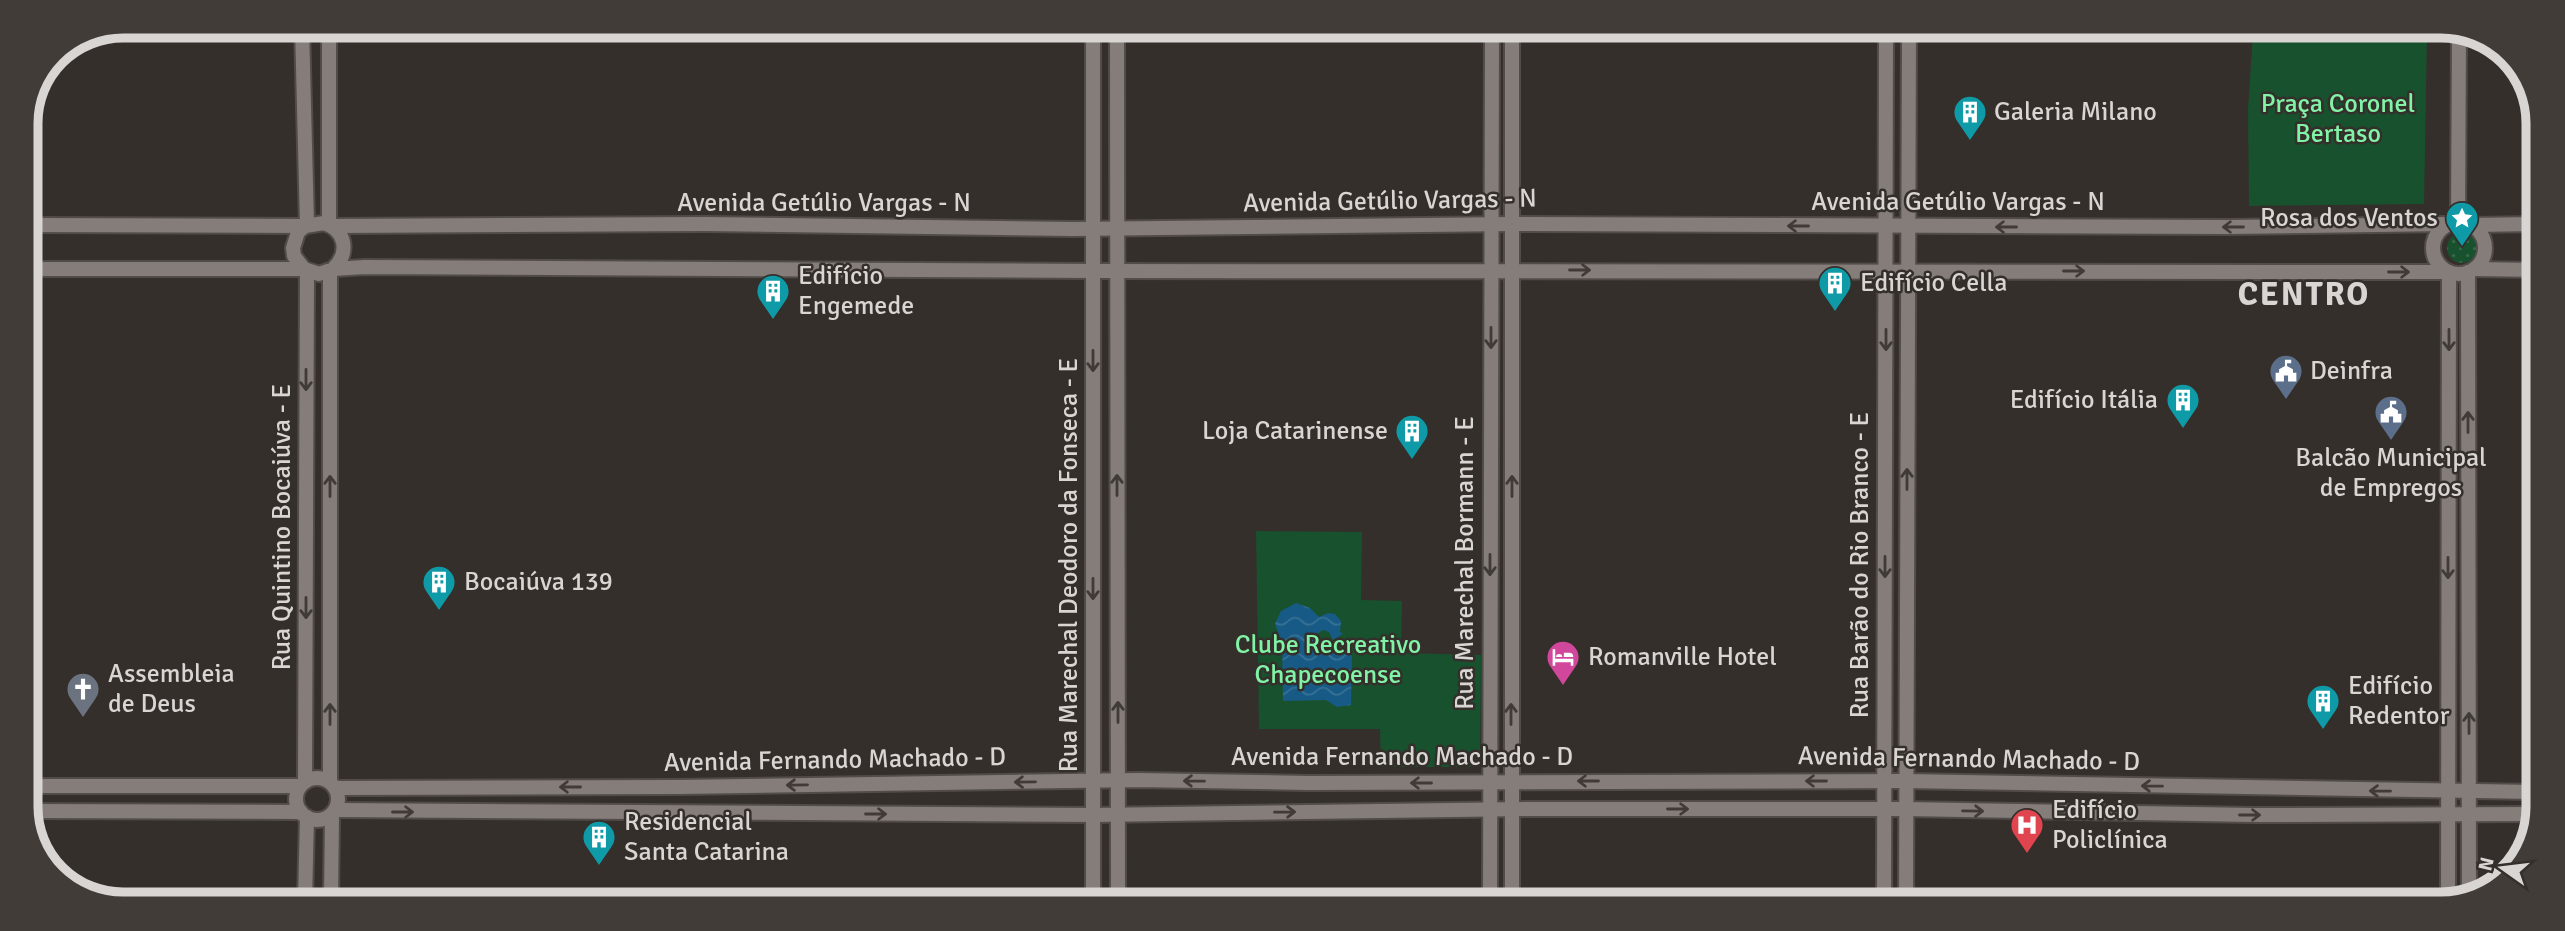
<svg xmlns="http://www.w3.org/2000/svg" width="2565" height="931" font-family="Signika,sans-serif">
<style>
.grass{fill:url(#grass-dots)}
.park{fill:#18512e}
.water{fill:url(#water-waves)}
.lines{fill:none;stroke-linecap:round;stroke-linejoin:round}
.tertiary-casing{stroke:#514c49;stroke-width:18}
.tertiary{stroke:#857d79;stroke-width:14}
.oneway{stroke:#413b37}
.labels{text-anchor:middle;dominant-baseline:central;stroke-width:5;stroke-linejoin:round;paint-order:stroke}
.park-label{font-size:26px;fill:#81f3a7;stroke:#352f2b}
.poi-label{font-size:26px;fill:#d9d5d3;stroke:#352f2b;text-anchor:start}
.street-label{font-size:26px;fill:#d9d5d3;stroke:#352f2b}
.district-label{font-size:33px;font-weight:bold;letter-spacing:2px;fill:#d9d5d3;stroke:#352f2b}
.rim{fill:none;stroke:#d9d5d3;stroke-width:9}
</style>
<defs>
<pattern id="grass-dots" width="8" height="8" patternUnits="userSpaceOnUse" patternTransform="scale(1.75)"><rect width="8" height="8" fill="#18512e"/><path d="M2 2h.1M6 6h.1" fill="none" stroke="#39694b" stroke-width="1.8" stroke-linecap="round"/></pattern>
<pattern id="water-waves" width="16" height="10" patternUnits="userSpaceOnUse" patternTransform="scale(1.75)"><rect width="16" height="10" fill="#165a85"/><path d="M0 5q4-4 8 0t8 0" fill="none" stroke="#377195"/></pattern>
</defs>
<rect width="100%" height="100%" fill="#352f2b"/>
<circle class="grass" cx="2462" cy="248" r="15"/>
<g class="park">
<polygon points="2336,32 2427,34 2424,204 2249,206 2248,109 2253,33"/>
<polygon points="1256,531 1362,532 1361,600 1402,601 1401,653 1481,655 1480,767 1381,767 1380,729 1259,729"/>
</g>
<polygon class="water" points="1296,603 1310,608 1319,617 1328,613 1335,614 1341,621 1340,632 1343,634 1333,640 1329,632 1323,630 1317,634 1320,645 1349,651 1352,654 1351,705 1337,707 1326,700 1283,701 1282,643 1275,624 1281,611"/>
<g class="lines">
<defs>
<g id="tertiary">
<polyline points="302,27 307,225"/>
<polyline points="329,27 329,224"/>
<polyline points="1117,28 1118,902"/>
<polyline points="1512,29 1512,903"/>
<polyline points="2458,222 2459,31"/>
<circle cx="2459" cy="248" r="26"/>
<polyline points="26,225 305,226"/>
<polyline points="2471,225 2538,224"/>
<polyline points="333,226 705,224 1074,229 1512,224 2227,227 2448,224"/>
<polyline points="26,269 304,269"/>
<path d="M333,269C350,253 346,230 324,223L305,226L298,232L293,248L294,256L304,269L319,274L333,269L365,267L1093,271L2448,272"/>
<polyline points="2474,269 2537,270"/>
<polyline points="2468,272 2469,895"/>
<circle cx="317" cy="799" r="21"/>
<polyline points="305,782 307,271"/>
<polyline points="330,782 330,271"/>
<polyline points="26,786 300,786"/>
<polyline points="335,788 678,787 1138,780 1308,783 1905,781 2534,792"/>
<polyline points="335,810 1094,815 1533,809 1905,809 2254,815 2534,814"/>
<polyline points="26,811 301,812"/>
<polyline points="305,900 307,817"/>
<polyline points="331,900 332,814"/>
<polyline points="1093,902 1093,28"/>
<polyline points="1490,903 1492,29"/>
<polyline points="2448,903 2449,272"/>
<polyline points="1884,904 1886,30"/>
<polyline points="1906,904 1909,30"/>
</g>
</defs>
<use href="#tertiary" class="tertiary-casing"/>
<use href="#tertiary" class="tertiary"/>
</g>
<defs><path id="oneway-shaft" d="M-6 0H5M1.5-3L5.5 0L1.5 3" fill="none" stroke-width="1.6" stroke-linecap="round" stroke-linejoin="round" transform="scale(1.75)"/></defs>
<g class="oneway">
<use href="#oneway-shaft" transform="translate(1798 226) rotate(-180)"/>
<use href="#oneway-shaft" transform="translate(2006 227) rotate(-180)"/>
<use href="#oneway-shaft" transform="translate(2233 227) rotate(180)"/>
<use href="#oneway-shaft" transform="translate(1580 270)"/>
<use href="#oneway-shaft" transform="translate(2074 271)"/>
<use href="#oneway-shaft" transform="translate(2399 272)"/>
<use href="#oneway-shaft" transform="translate(1491 338) rotate(90)"/>
<use href="#oneway-shaft" transform="translate(1886 340) rotate(90)"/>
<use href="#oneway-shaft" transform="translate(2449 340) rotate(90)"/>
<use href="#oneway-shaft" transform="translate(1093 361) rotate(90)"/>
<use href="#oneway-shaft" transform="translate(306 380) rotate(90)"/>
<use href="#oneway-shaft" transform="translate(2468 422) rotate(-90)"/>
<use href="#oneway-shaft" transform="translate(1907 479) rotate(-90)"/>
<use href="#oneway-shaft" transform="translate(1117 485) rotate(-90)"/>
<use href="#oneway-shaft" transform="translate(330 486) rotate(-90)"/>
<use href="#oneway-shaft" transform="translate(1512 486) rotate(-90)"/>
<use href="#oneway-shaft" transform="translate(1490 565) rotate(90)"/>
<use href="#oneway-shaft" transform="translate(1885 567) rotate(90)"/>
<use href="#oneway-shaft" transform="translate(2448 568) rotate(90)"/>
<use href="#oneway-shaft" transform="translate(1093 589) rotate(90)"/>
<use href="#oneway-shaft" transform="translate(306 608) rotate(90)"/>
<use href="#oneway-shaft" transform="translate(1118 712) rotate(-90)"/>
<use href="#oneway-shaft" transform="translate(330 714) rotate(-90)"/>
<use href="#oneway-shaft" transform="translate(1511 714) rotate(-90)"/>
<use href="#oneway-shaft" transform="translate(2469 723) rotate(-90)"/>
<use href="#oneway-shaft" transform="translate(1194 781) rotate(-179)"/>
<use href="#oneway-shaft" transform="translate(1588 781) rotate(180)"/>
<use href="#oneway-shaft" transform="translate(1816 781) rotate(180)"/>
<use href="#oneway-shaft" transform="translate(1025 782) rotate(179)"/>
<use href="#oneway-shaft" transform="translate(1421 783) rotate(180)"/>
<use href="#oneway-shaft" transform="translate(797 785) rotate(179)"/>
<use href="#oneway-shaft" transform="translate(2152 786) rotate(-179)"/>
<use href="#oneway-shaft" transform="translate(570 787) rotate(180)"/>
<use href="#oneway-shaft" transform="translate(2380 791) rotate(-179)"/>
<use href="#oneway-shaft" transform="translate(1678 809)"/>
<use href="#oneway-shaft" transform="translate(1973 811) rotate(1)"/>
<use href="#oneway-shaft" transform="translate(403 812)"/>
<use href="#oneway-shaft" transform="translate(1285 812) rotate(-1)"/>
<use href="#oneway-shaft" transform="translate(876 814)"/>
<use href="#oneway-shaft" transform="translate(2250 815)"/>
</g>
<defs>
<symbol id="building-pin" viewBox="-11 -11 22 30"><path d="M0 17L-7.5 6A9.5 9.5 0 1 1 7.5 6Z" fill="#0f9aa8" stroke="#352f2b"/><path d="M-4-6H4V6H1V3H-1V6H-4ZM-2.5-4.3h1.7v1.8h-1.7ZM.8-4.3h1.7v1.8H.8ZM-2.5-1h1.7V.8h-1.7ZM.8-1h1.7V.8H.8Z" fill="#fff"/></symbol>
<symbol id="sight-pin" viewBox="-11 -11 22 30"><path d="M0 17L-7.5 6A9.5 9.5 0 1 1 7.5 6Z" fill="#0f9aa8" stroke="#352f2b"/><path d="M0-6L1.8-2.2L6-1.7L2.9 1.2L3.7 5.4L0 3.3L-3.7 5.4L-2.9 1.2L-6-1.7L-1.8-2.2Z" fill="#fff"/></symbol>
<symbol id="civic-pin" viewBox="-11 -11 22 30"><path d="M0 17L-7.5 6A9.5 9.5 0 1 1 7.5 6Z" fill="#5c6f8a" stroke="#352f2b"/><path d="M-.6-6.5H3V-4.5H.6V-3L4-1V1h2V6H-6V1h2V-1L-.6-3ZM-1.2 2.5V6h2.4V2.5Z" fill="#fff"/></symbol>
<symbol id="hotel-pin" viewBox="-11 -11 22 30"><path d="M0 17L-7.5 6A9.5 9.5 0 1 1 7.5 6Z" fill="#d1479c" stroke="#352f2b"/><path d="M-6-4.5h1.5V1H6V5H4.5V3h-9V5H-6ZM-4 0a1.8 1.8 0 1 1 3.6 0ZM.5 0V-2.5h3Q6-2.5 6 0Z" fill="#fff"/></symbol>
<symbol id="church-pin" viewBox="-11 -11 22 30"><path d="M0 17L-7.5 6A9.5 9.5 0 1 1 7.5 6Z" fill="#6b7280" stroke="#352f2b"/><path d="M-1.2-6h2.4v3.5h3.3v2.4h-3.3V6h-2.4V-.1h-3.3v-2.4h3.3Z" fill="#fff"/></symbol>
<symbol id="hospital-pin" viewBox="-11 -11 22 30"><path d="M0 17L-7.5 6A9.5 9.5 0 1 1 7.5 6Z" fill="#e0444e" stroke="#352f2b"/><path d="M-5-5h3v3.5h4V-5h3V5h-3V1.5h-4V5h-3Z" fill="#fff"/></symbol>
</defs>
<g fill-rule="evenodd">
<use href="#building-pin" x="1951" y="93" width="38" height="52"/>
<use href="#sight-pin" x="2443" y="199" width="38" height="52"/>
<use href="#building-pin" x="1816" y="264" width="38" height="52"/>
<use href="#building-pin" x="754" y="272" width="38" height="52"/>
<use href="#civic-pin" x="2267" y="352" width="38" height="52"/>
<use href="#building-pin" x="2164" y="381" width="38" height="52"/>
<use href="#civic-pin" x="2372" y="393" width="38" height="52"/>
<use href="#building-pin" x="1393" y="412" width="38" height="52"/>
<use href="#building-pin" x="420" y="563" width="38" height="52"/>
<use href="#hotel-pin" x="1544" y="638" width="38" height="52"/>
<use href="#church-pin" x="64" y="670" width="38" height="52"/>
<use href="#building-pin" x="2304" y="682" width="38" height="52"/>
<use href="#hospital-pin" x="2008" y="806" width="38" height="52"/>
<use href="#building-pin" x="580" y="818" width="38" height="52"/>
</g>
<g class="labels">
<g class="park-label">
<text x="2338" y="104">Praça Coronel<tspan x="2338" dy="30">Bertaso</tspan></text>
<text x="1328" y="645">Clube Recreativo<tspan x="1328" dy="30">Chapecoense</tspan></text>
</g>
<g class="poi-label">
<text x="1994" y="112">Galeria Milano</text>
<text x="2438" y="218" text-anchor="end">Rosa dos Ventos</text>
<text x="798" y="276">Edifício<tspan x="798" dy="30">Engemede</tspan></text>
<text x="1860" y="283">Edifício Cella</text>
<text x="2310" y="371">Deinfra</text>
<text x="2158" y="400" text-anchor="end">Edifício Itália</text>
<text x="1388" y="431" text-anchor="end">Loja Catarinense</text>
<text x="2391" y="458" text-anchor="middle">Balcão Municipal<tspan x="2391" dy="30">de Empregos</tspan></text>
<text x="464" y="582">Bocaiúva 139</text>
<text x="1588" y="657">Romanville Hotel</text>
<text x="108" y="674">Assembleia<tspan x="108" dy="30">de Deus</tspan></text>
<text x="2348" y="686">Edifício<tspan x="2348" dy="30">Redentor</tspan></text>
<text x="2052" y="810">Edifício<tspan x="2052" dy="30">Policlínica</tspan></text>
<text x="624" y="822">Residencial<tspan x="624" dy="30">Santa Catarina</tspan></text>
</g>
<g class="street-label">
<text transform="translate(1390 201) rotate(-1)">Avenida Getúlio Vargas - N</text>
<text x="1958" y="202">Avenida Getúlio Vargas - N</text>
<text x="824" y="203">Avenida Getúlio Vargas - N</text>
<text transform="translate(282 527) rotate(-90)">Rua Quintino Bocaiúva - E</text>
<text transform="translate(1465 563) rotate(-90)">Rua Marechal Bormann - E</text>
<text transform="translate(1069 565) rotate(-90)">Rua Marechal Deodoro da Fonseca - E</text>
<text transform="translate(1860 565) rotate(-90)">Rua Barão do Rio Branco - E</text>
<text x="1402" y="757">Avenida Fernando Machado - D</text>
<text transform="translate(1969 759) rotate(1)">Avenida Fernando Machado - D</text>
<text transform="translate(835 760) rotate(-1)">Avenida Fernando Machado - D</text>
</g>
<g class="district-label">
<text x="2304" y="294">CENTRO</text>
</g>
</g>
<path d="M0 0H2565V931H0ZM123 38H2441A85 85 0 0 1 2526 123V807A85 85 0 0 1 2441 892H123A85 85 0 0 1 38 807V123A85 85 0 0 1 123 38Z" fill="#423c38" fill-rule="evenodd"/>
<path class="rim" d="M123 38H2441A85 85 0 0 1 2526 123V807A85 85 0 0 1 2441 892H123A85 85 0 0 1 38 807V123A85 85 0 0 1 123 38Z"/>
<g transform="translate(2502 868) rotate(284)" stroke="#352f2b" stroke-width="5" paint-order="stroke">
<path d="M0-5L12 26L0 18L-12 26Z" fill="#d9d5d3"/>
<text y="-10" font-size="19" font-weight="bold" text-anchor="middle" fill="#d9d5d3">N</text>
</g>
</svg>
